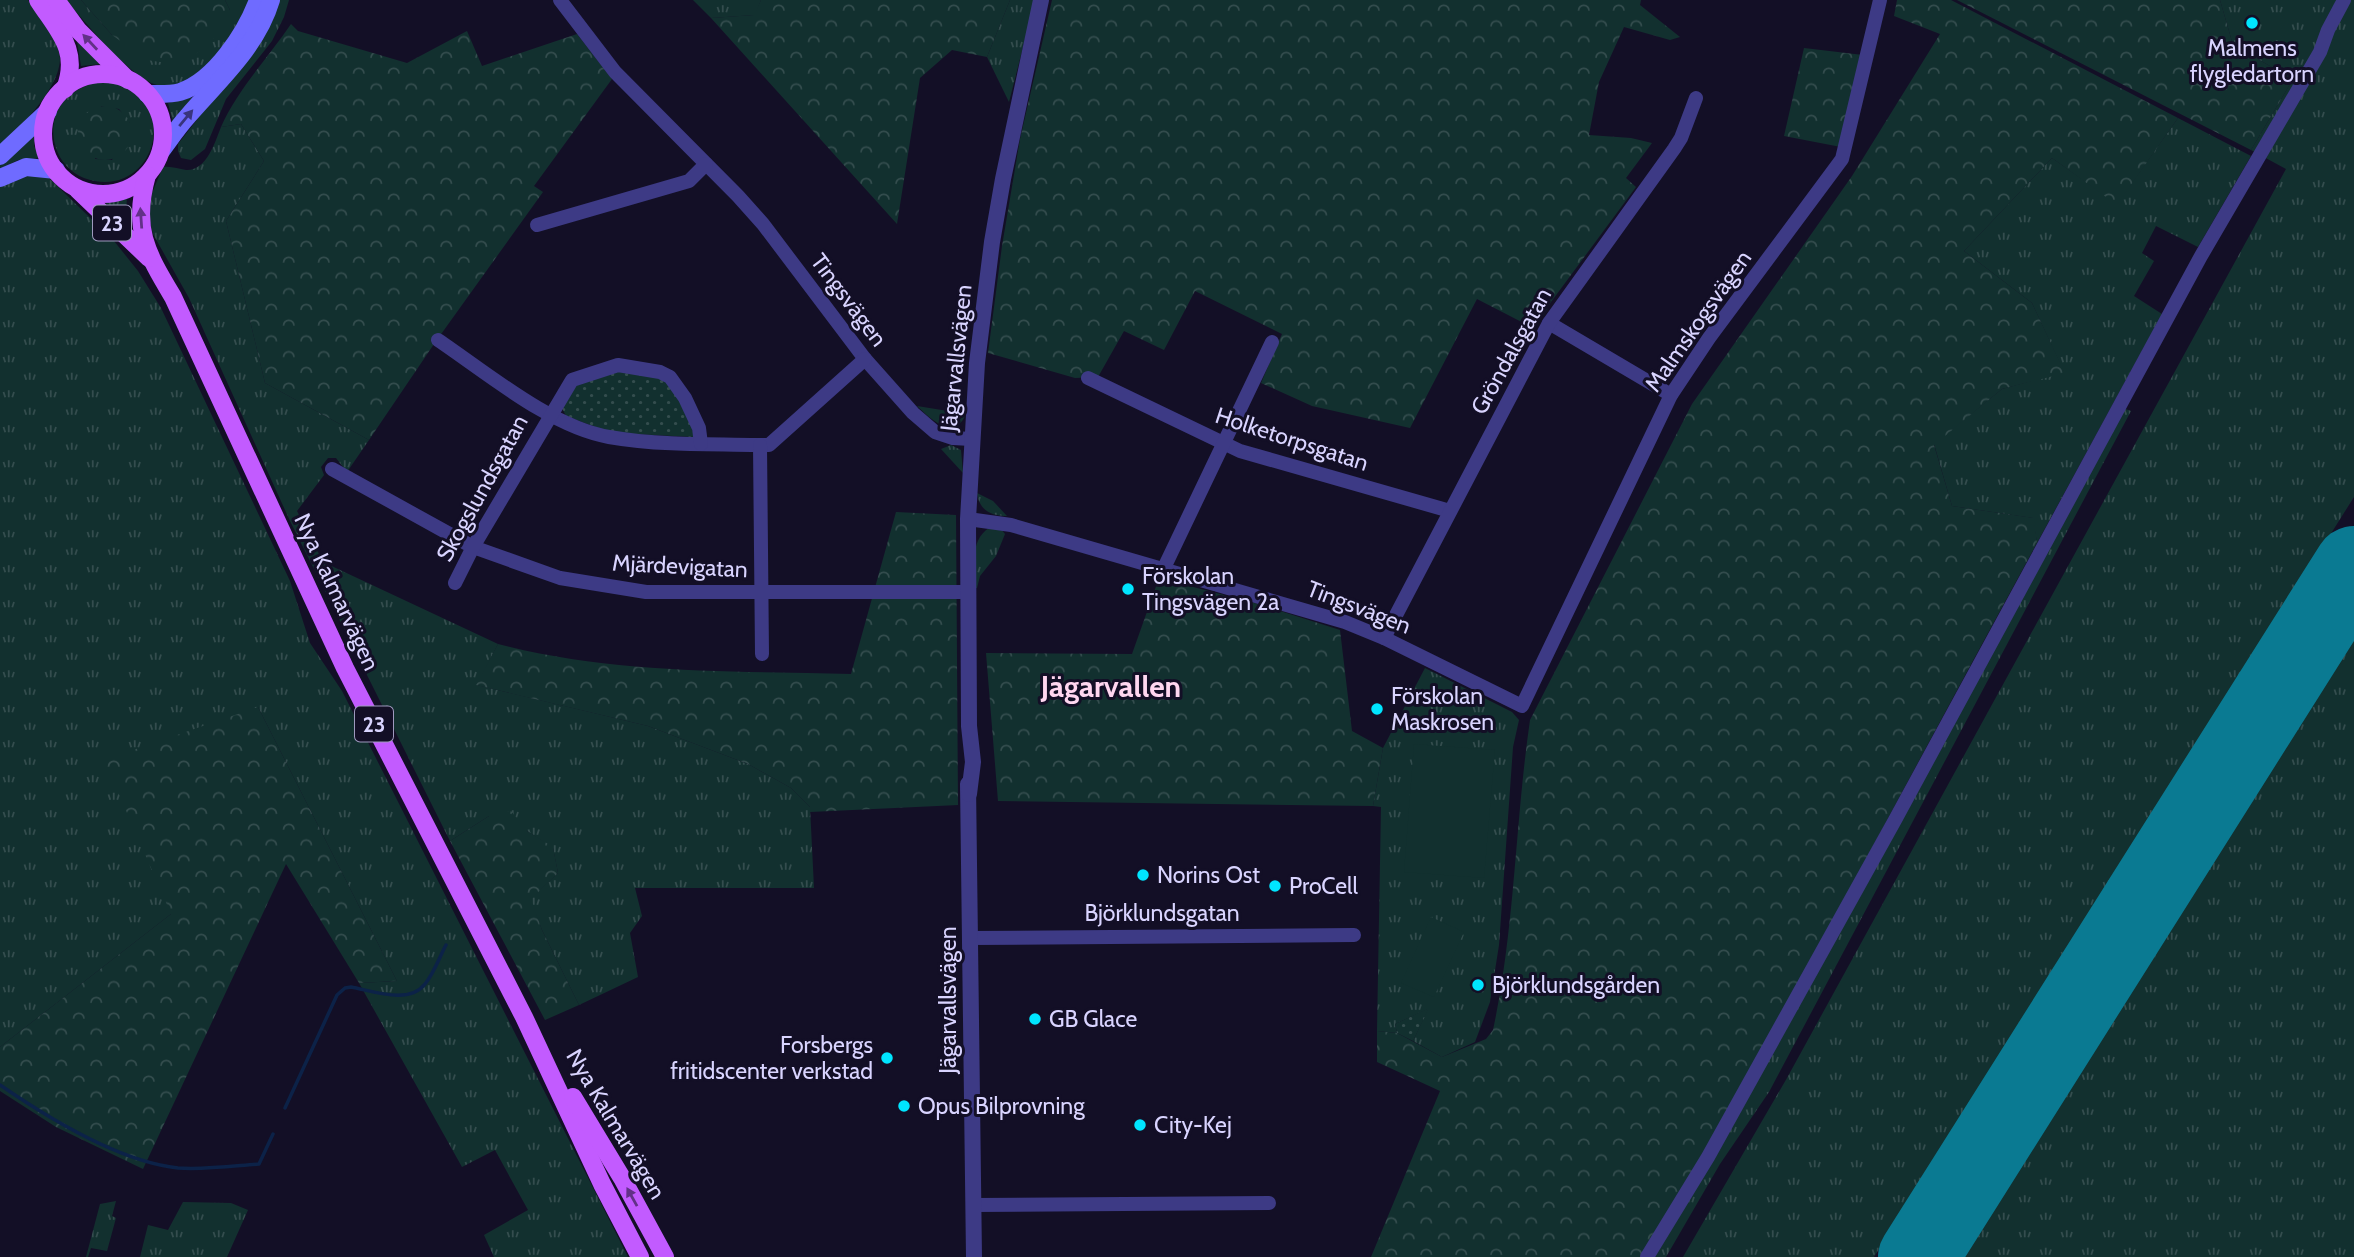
<svg xmlns="http://www.w3.org/2000/svg" width="2354" height="1257" font-family="Cabin,sans-serif">
<style>
.grass{fill:url(#grass-tufts);fill-rule:evenodd}
.forest{fill:url(#forest-crowns)}
.park{fill:url(#park-dots)}
.pitch{fill:#12302f}
.lines{fill:none;stroke-linecap:round;stroke-linejoin:round}
.stream{stroke:#0c2248;stroke-width:3.5}
.runway{stroke:#0a7a92;stroke-width:80}
.minor{stroke:#3d3a85;stroke-width:14}
.tertiary{stroke:#3d3a85;stroke-width:16}
.secondary{stroke:#6f6bff;stroke-width:18}
.primary{stroke:#c25bff;stroke-width:18}
.oneway{fill:#623188}
.oneway2{fill:#38347d}
.poi-dot{fill:#00e5ff;stroke:#130f26;stroke-width:2.5}
.labels{text-anchor:middle;dominant-baseline:central;stroke-width:6;stroke-linejoin:round;paint-order:stroke}
.shield{fill:#130f26;stroke:#9e99be;stroke-width:2}
.shield-label{font-size:21px;font-weight:bold;fill:#d9d4ff}
.poi-label{font-size:23px;fill:#d9d4ff;stroke:#130f26;text-anchor:start}
.street-label{font-size:23px;fill:#d9d4ff;stroke:#130f26}
.district-label{font-size:30px;font-weight:bold;fill:#ffd6f0;stroke:#130f26}
</style>
<defs>
<pattern id="grass-tufts" width="24" height="20" patternUnits="userSpaceOnUse" patternTransform="scale(1.75)"><rect width="24" height="20" fill="#12302f"/><path d="M3 7l-1-3M5 7V3M7 7l1-3M15 17l-1-3M17 17v-4M19 17l1-3" fill="none" stroke="#344d4e"/></pattern>
<pattern id="forest-crowns" width="20" height="18" patternUnits="userSpaceOnUse" patternTransform="scale(1.75)"><rect width="20" height="18" fill="#12302f"/><path d="M2 6a3 3 0 1 1 6 0M12 15a3 3 0 1 1 6 0" fill="none" stroke="#344d4e"/></pattern>
<pattern id="park-dots" width="8" height="8" patternUnits="userSpaceOnUse" patternTransform="scale(1.75)"><rect width="8" height="8" fill="#12302f"/><path d="M2 2h.1M6 6h.1" fill="none" stroke="#344d4e" stroke-width="1.8" stroke-linecap="round"/></pattern>
</defs>
<rect width="100%" height="100%" fill="#130f26"/>
<g class="grass">
<path d="M0,0H28C39,16 54,33 59,52C67,81 20,128 0,147Z"/>
<path d="M66,0H81L112,35L230,10L225,0H250C235,31 200,97 157,85C130,77 85,22 66,0Z"/>
<polygon points="279,0 289,0 284,17 272,41 226,99 205,149 191,160 181,158 178,151 178,144 217,94"/>
<polygon points="693,0 761,0 755,15 711,18"/>
<polygon points="1010,0 1035,0 1009,102 987,57"/>
<polygon points="2220,0 2354,0 2354,497 1874,1257 1683,1257 1787,1078 2286,169 2251,150 2293,79 2233,45"/>
<polygon points="77,41 101,64 81,66"/>
<path d="M105,81C189,97 153,204 84,178C71,173 60,161 56,148C45,111 69,86 105,81ZM101,106L119,109L130,123L112,160L95,159Z"/>
<polygon points="193,97 173,123 168,103"/>
<polygon points="2178,118 2251,156 2198,247 2156,226 2142,253 2154,261 2134,296 2162,314 2037,543 2033,518 1952,506 1934,444 2002,389 2064,372 2032,303 1964,251 2052,158 2117,204"/>
<path d="M241,124L264,161L226,221L265,383L369,440L347,472L336,458H328L321,467L324,475L297,511L323,562L498,644L477,685L648,726L748,764L791,788L810,807L814,888H635L642,916L630,933L638,977L579,1005L542,930L530,899L558,873L553,848L527,831L489,816L450,841L290,521L189,298L153,234L148,215L149,200L163,167C172,166 178,169 186,170C207,171 215,142 221,127Z"/>
<polygon points="35,131 34,146 40,158 18,160 0,169 0,164"/>
<polygon points="32,174 48,177 114,241 138,271 161,308 290,581 310,643 342,691 628,1257 494,1257 484,1235 528,1210 495,1150 462,1167 359,983 397,981 258,707 171,914 0,1047 0,185"/>
<polygon points="127,197 126,212 130,230 105,202 115,202"/>
<path d="M917,406L966,414C954,442 931,419 917,406Z"/>
<polygon points="2123,408 2131,411 1769,1092 1720,1164 1666,1257 1654,1257"/>
<polygon points="951,445 961,450 963,473 941,449"/>
<path d="M977,493L993,501L1007,516C991,516 979,510 977,493Z"/>
<path d="M989,528L1001,529L1005,534L996,556L980,576L977,588H975C975,567 969,541 989,528Z"/>
<polygon points="2354,632 2354,1257 1960,1257"/>
<polygon points="1425,668 1512,712 1519,720 1513,747 1499,945 1490,1002 1475,1042 1442,1057 1413,1041 1428,1009 1395,1024 1397,1033 1377,1031 1381,807 1373,806 1383,748"/>
<polygon points="116,1201 112,1216 116,1218 107,1251 91,1248 88,1257 86,1257 100,1204"/>
<polygon points="183,1202 231,1203 248,1210 227,1257 140,1257 148,1225 168,1230"/>
</g>
<g class="forest">
<polygon points="81,0 225,0 230,10 210,44 179,65 147,60 112,35"/>
<polygon points="761,0 1010,0 987,57 952,50 920,78 897,224 711,18 754,15"/>
<polygon points="1052,0 1641,0 1640,5 1680,37 1670,40 1624,27 1599,82 1589,135 1631,138 1652,143 1626,178 1636,187 1551,302 1535,329 1477,299 1410,428 1312,406 1261,383 1282,334 1195,291 1164,350 1124,331 1098,377 1075,378 988,353 1002,246 1020,139"/>
<path d="M1897,0H1951L2178,118L2117,205L2052,158L1964,251L2032,303L2065,373L2002,389L1934,445L1952,506L2034,518L2037,543C1906,782 1781,1023 1643,1257H1371L1440,1091L1377,1062V1031L1397,1033L1442,1057L1486,1039L1493,1030C1515,928 1515,823 1530,720L1692,404L1852,176L1940,34L1894,16Z"/>
<polygon points="1957,0 2220,0 2233,45 2293,79 2251,150"/>
<path d="M291,24L298,31L407,63L467,31L482,66L577,34L612,79L534,186L543,192L434,344L369,440L265,383L226,221L264,161L241,124L221,127C237,90 268,58 291,24Z"/>
<polygon points="1804,48 1863,55 1841,147 1784,136"/>
<circle cx="105" cy="133" r="27"/>
<path d="M896,512L956,515L958,805L810,812V807L791,788L748,764L648,726L476,685L498,644C613,674 733,671 851,674Z"/>
<polygon points="1159,578 1258,604 1340,630 1352,731 1383,748 1373,806 998,801 986,653 1132,654"/>
<polygon points="258,707 397,981 359,983 286,864 143,1169 56,1127 0,1091 0,1047 171,914 104,760"/>
<polygon points="511,811 527,831 553,847 558,873 531,899 542,930 579,1005 545,1020 450,841 489,816"/>
</g>
<g class="park">
<path d="M613,371C626,373 652,374 663,380C681,389 691,419 694,437L612,433L566,416L561,406L577,383Z"/>
<polygon points="1429,1008 1413,1041 1397,1033 1395,1024"/>
</g>
<g class="pitch">
<polygon points="1414,744 1495,750 1484,878 1404,872"/>
<polygon points="1431,917 1464,932 1434,997 1401,983"/>
</g>
<g class="lines">
<g class="stream">
<path d="M0,1085C48,1118 120,1162 178,1168C204,1170 233,1166 259,1164L273,1134"/>
<path d="M285,1108L337,995L345,988L351,987C373,991 409,1005 425,984C434,973 439,958 446,945"/>
</g>
<polyline class="runway" points="1918,1257 2354,566"/>
<g class="minor">
<polyline points="560,0 615,72 738,196 763,224 865,359 913,413 935,432 953,438 971,439"/>
<polyline points="537,225 689,181 706,164"/>
<polyline points="1549,323 1671,395"/>
<path d="M438,340C487,373 551,427 609,437C661,446 716,444 769,445L865,359"/>
<polyline points="1088,378 1240,451 1450,511"/>
<polyline points="760,445 762,654"/>
<polyline points="332,469 473,547 560,578 646,592 968,592"/>
<polyline points="968,519 1011,525 1345,622 1384,638 1522,706 1671,395 1709,338 1842,159 1880,0"/>
<polyline points="1163,570 1272,342"/>
<polyline points="455,583 473,547 572,380 618,365 660,372 670,377 685,398 699,428 701,444"/>
<polyline points="1384,638 1549,323 1674,149 1681,138 1696,98"/>
<polyline points="971,938 1354,935"/>
<polyline points="973,1205 1269,1203"/>
<polyline points="1647,1257 1708,1157 1895,820 2201,256 2320,52 2328,30 2344,0"/>
</g>
<g class="tertiary">
<polyline points="968,784 974,1257"/>
<polyline points="969,794 973,762 969,726 968,519 977,363 992,242 1003,179 1041,0"/>
</g>
<g class="secondary">
<path d="M147,94C158,94 170,95 180,92C215,81 246,32 258,0"/>
<path d="M161,151C170,139 178,127 188,116C219,80 257,47 271,0"/>
<polyline points="0,156 48,111"/>
<polyline points="0,178 26,167 56,170"/>
</g>
<g class="primary">
<path d="M38,0C58,31 80,50 65,89"/>
<polyline points="56,0 78,30 128,80"/>
<circle cx="103" cy="134" r="60"/>
<path d="M147,175C132,228 146,252 173,297L345,668L524,1017L602,1184L640,1257"/>
<polyline points="78,190 149,258"/>
<polyline points="573,1097 622,1178 665,1257"/>
</g>
</g>
<defs><path id="oneway-solid" d="M-6-.8H1V-3.2L6.5 0L1 3.2V.8H-6Z" transform="scale(1.75)"/></defs>
<g class="oneway">
<use href="#oneway-solid" transform="translate(90 42) rotate(-133)"/>
<use href="#oneway-solid" transform="translate(141 218) rotate(-94)"/>
<use href="#oneway-solid" transform="translate(632 1197) rotate(-119)"/>
</g>
<use class="oneway2" href="#oneway-solid" transform="translate(186 118) rotate(-50)"/>
<g class="poi-dot">
<circle cx="2252" cy="23" r="7"/>
<circle cx="1128" cy="589" r="7"/>
<circle cx="1377" cy="709" r="7"/>
<circle cx="1143" cy="875" r="7"/>
<circle cx="1275" cy="886" r="7"/>
<circle cx="1478" cy="985" r="7"/>
<circle cx="1035" cy="1019" r="7"/>
<circle cx="887" cy="1058" r="7"/>
<circle cx="904" cy="1106" r="7"/>
<circle cx="1140" cy="1125" r="7"/>
</g>
<g class="labels">
<g class="shield">
<rect x="93" y="205.5" width="38" height="35" rx="5"/>
<rect x="355" y="706.5" width="38" height="35" rx="5"/>
</g>
<g class="shield-label">
<text x="112" y="223">23</text>
<text x="374" y="724">23</text>
</g>
<g class="poi-label">
<text x="2252" y="48" text-anchor="middle">Malmens<tspan x="2252" dy="26">flygledartorn</tspan></text>
<text x="1142" y="576">Förskolan<tspan x="1142" dy="26">Tingsvägen 2a</tspan></text>
<text x="1391" y="696">Förskolan<tspan x="1391" dy="26">Maskrosen</tspan></text>
<text x="1157" y="875">Norins Ost</text>
<text x="1289" y="886">ProCell</text>
<text x="1492" y="985">Björklundsgården</text>
<text x="1049" y="1019">GB Glace</text>
<text x="873" y="1045" text-anchor="end">Forsbergs<tspan x="873" dy="26">fritidscenter verkstad</tspan></text>
<text x="918" y="1106">Opus Bilprovning</text>
<text x="1154" y="1125">City-Kej</text>
</g>
<g class="street-label">
<text transform="translate(849 300) rotate(53)">Tingsvägen</text>
<text transform="translate(1698 321) rotate(-55)">Malmskogsvägen</text>
<text transform="translate(1511 351) rotate(-61)">Gröndalsgatan</text>
<text transform="translate(956 358) rotate(-84)">Jägarvallsvägen</text>
<text transform="translate(1292 439) rotate(18)">Holketorpsgatan</text>
<text transform="translate(482 488) rotate(-61)">Skogslundsgatan</text>
<text transform="translate(680 566) rotate(3)">Mjärdevigatan</text>
<text transform="translate(337 592) rotate(65)">Nya Kalmarvägen</text>
<text transform="translate(1359 607) rotate(21)">Tingsvägen</text>
<text x="1162" y="913">Björklundsgatan</text>
<text transform="translate(948 1000) rotate(-90)">Jägarvallsvägen</text>
<text transform="translate(616 1124) rotate(59)">Nya Kalmarvägen</text>
</g>
<g class="district-label">
<text x="1111" y="686">Jägarvallen</text>
</g>
</g>
</svg>
